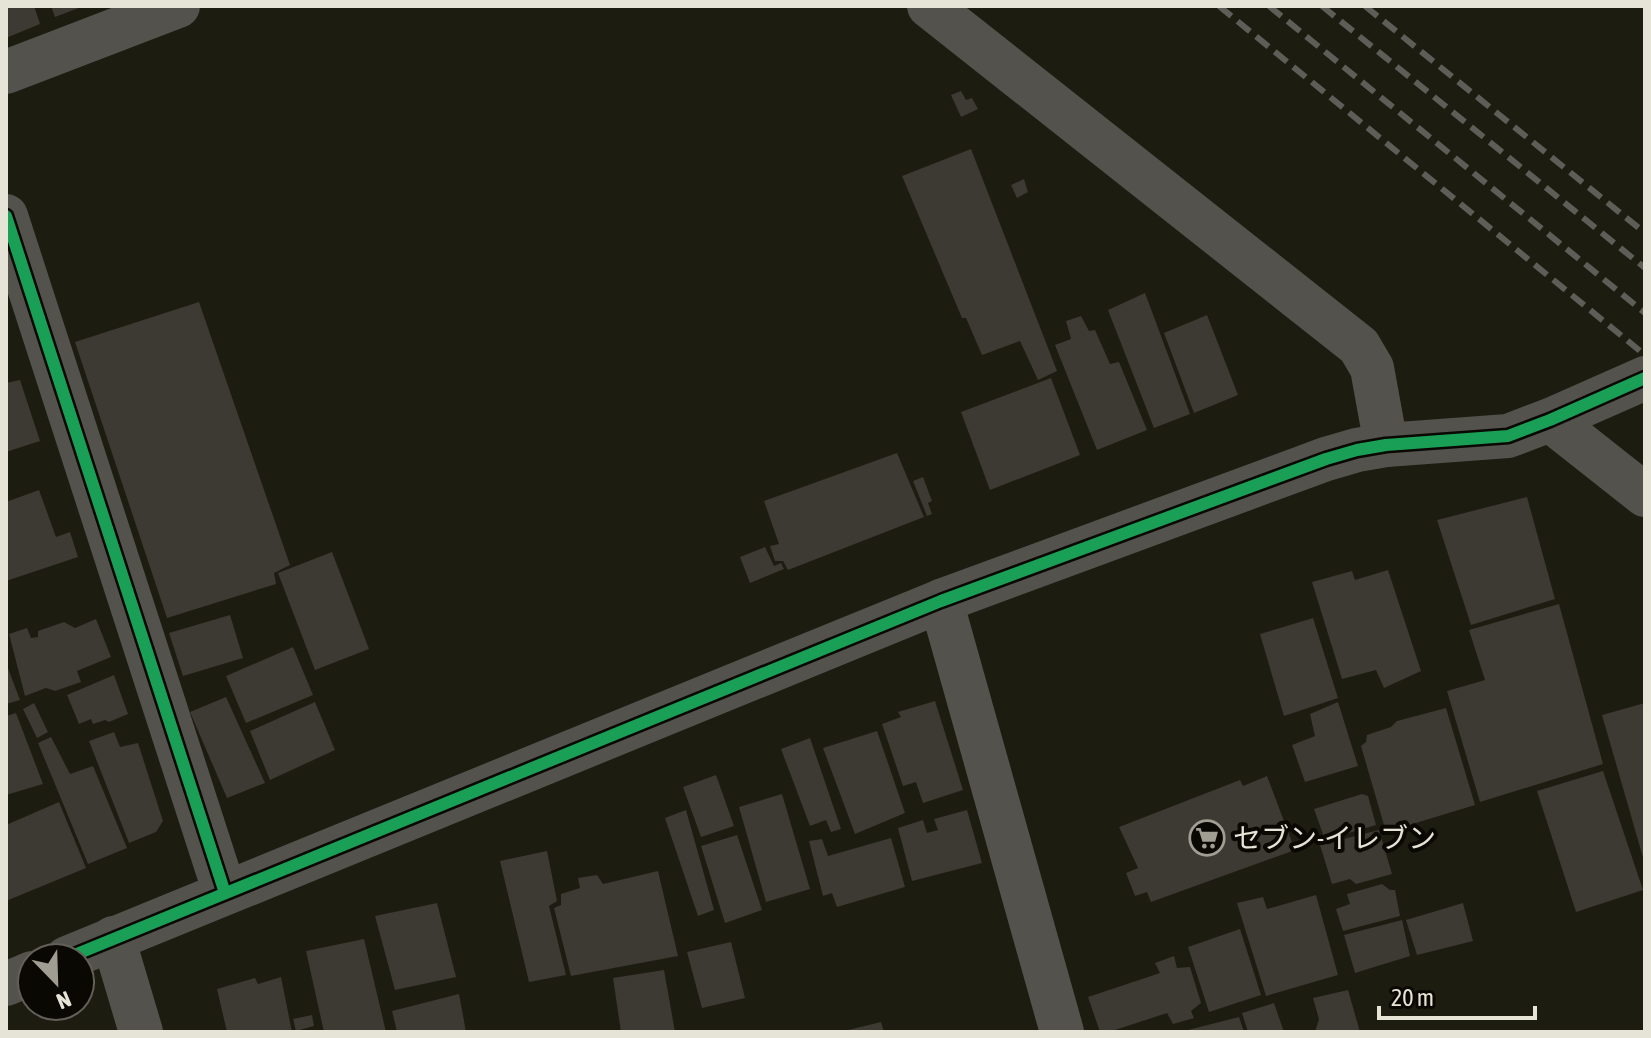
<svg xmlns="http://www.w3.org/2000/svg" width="1651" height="1038" font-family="'Asap Condensed','Noto Sans JP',sans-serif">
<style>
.building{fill:#3d3933}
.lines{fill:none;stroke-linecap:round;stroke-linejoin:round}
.minor{stroke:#54524d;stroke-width:44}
.rail{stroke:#5e5d57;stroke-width:6;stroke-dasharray:16 8;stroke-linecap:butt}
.cycleway-casing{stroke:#0a0803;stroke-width:17}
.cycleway{stroke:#1a9f57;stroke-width:12}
.labels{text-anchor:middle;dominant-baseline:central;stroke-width:8;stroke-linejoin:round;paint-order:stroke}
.poi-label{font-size:28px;fill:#e6e3d7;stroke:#0a0803;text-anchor:start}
</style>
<rect width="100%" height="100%" fill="#1d1c11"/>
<g class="building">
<polygon points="6,6 34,6 40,24 6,38"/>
<polygon points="51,6 84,6 55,17"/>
<polygon points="961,91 966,100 972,98 978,109 961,117 951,95"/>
<polygon points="971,149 1057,371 1038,380 1020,341 982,355 966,318 962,318 902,176"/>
<polygon points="1024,179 1028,192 1017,198 1011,185"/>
<polygon points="1145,293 1190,414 1154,428 1108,310"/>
<polygon points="199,302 290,565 274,573 276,584 167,618 75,342"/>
<polygon points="1207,315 1238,395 1194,413 1164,333"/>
<polygon points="1081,316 1089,331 1095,330 1110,364 1119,362 1147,430 1097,450 1055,345 1071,339 1066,321"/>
<polygon points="1051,378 1080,455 990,490 961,412"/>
<polygon points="20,380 40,441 6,452 6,383"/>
<polygon points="897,453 924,517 788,570 783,561 775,561 770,546 779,544 764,501"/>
<polygon points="923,477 932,501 928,503 932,514 927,516 913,481"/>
<polygon points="39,490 56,537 70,532 78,557 6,581 6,502"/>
<polygon points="1527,497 1555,599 1471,625 1437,520"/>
<polygon points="765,547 774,566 781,563 784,569 750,583 740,557"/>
<polygon points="332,552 369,649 315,670 278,573"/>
<polygon points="1388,570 1421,671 1384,688 1376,670 1342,679 1312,582 1352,571 1355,580"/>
<polygon points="1559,604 1603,764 1480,802 1447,691 1485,680 1469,630"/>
<polygon points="230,615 243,658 183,676 169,633"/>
<polygon points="1313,618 1338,698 1284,716 1260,634"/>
<polygon points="96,619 111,657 77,671 81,682 55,691 46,688 25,696 9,634 27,628 31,638 38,637 38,631 64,622 75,628"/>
<polygon points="293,647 313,695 246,723 226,676"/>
<polygon points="6,663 20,700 6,704"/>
<polygon points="114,675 128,714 109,722 105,720 93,724 91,719 79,724 67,695"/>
<polygon points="226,697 265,783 227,798 190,712"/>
<polygon points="935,701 963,790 923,803 916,782 903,786 882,724 901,717 898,712"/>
<polygon points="315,702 335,750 270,780 250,731"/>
<polygon points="1338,702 1358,766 1305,782 1292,745 1315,736 1310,714"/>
<polygon points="34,703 48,732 37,738 23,709"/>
<polygon points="1645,703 1645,860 1644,861 1602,715"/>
<polygon points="1446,708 1475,805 1386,832 1361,746 1366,742 1367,735 1391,727 1397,721"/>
<polygon points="16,713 43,784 6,795 6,716"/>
<polygon points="877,731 905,813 855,834 823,748"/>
<polygon points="114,732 120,747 138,743 163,821 156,832 129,843 89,741"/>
<polygon points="51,737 70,774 93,766 127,848 88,864 38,743"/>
<polygon points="810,738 841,829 831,832 826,820 810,826 781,749"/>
<polygon points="1603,771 1643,890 1576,912 1537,791"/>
<polygon points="716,775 734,826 701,837 683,787"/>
<polygon points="1267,776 1295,850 1151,902 1147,892 1135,896 1126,873 1138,868 1119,827 1240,780 1243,786"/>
<polygon points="782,794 810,889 766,902 739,807"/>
<polygon points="1362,794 1368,796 1376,825 1325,840 1314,809"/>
<polygon points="59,802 86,868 6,901 6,825"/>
<polygon points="686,810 714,910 698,916 665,818"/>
<polygon points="967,810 982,863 912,881 898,828 923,820 927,833 938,830 934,819"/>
<polygon points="1379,830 1392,874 1356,884 1350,879 1332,884 1320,845"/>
<polygon points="737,835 762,910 725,923 701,846"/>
<polygon points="891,838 905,887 837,907 832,893 823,896 809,841 822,839 828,856"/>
<polygon points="547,851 557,901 549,906 566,975 529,982 500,861"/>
<polygon points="658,871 678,956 571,976 554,908 561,905 561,894 580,888 578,878 597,875 603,884"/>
<polygon points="1382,884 1390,890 1395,890 1400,916 1343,931 1336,909 1350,904 1347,894"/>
<polygon points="1316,895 1338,975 1266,996 1237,903 1263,897 1267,909"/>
<polygon points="437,903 456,977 395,990 375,916"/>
<polygon points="1463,903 1473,941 1417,955 1406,920"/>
<polygon points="1402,920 1410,956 1355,973 1344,935"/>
<polygon points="1240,929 1261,995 1209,1012 1188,947"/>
<polygon points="364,939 386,1032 324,1032 306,951"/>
<polygon points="731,942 745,998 702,1008 687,952"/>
<polygon points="1174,956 1177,968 1190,967 1201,1003 1191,1011 1194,1018 1173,1024 1167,1013 1109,1032 1100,1032 1088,997 1160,973 1155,963"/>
<polygon points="664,970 675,1032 621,1032 613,978"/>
<polygon points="281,977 292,1032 227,1032 217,989 255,978 258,984"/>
<polygon points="1348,990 1360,1032 1315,1032 1319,1019 1313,998"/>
<polygon points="459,994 466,1032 397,1032 392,1011"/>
<polygon points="1274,1003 1284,1032 1248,1032 1242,1013"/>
<polygon points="312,1015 314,1026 296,1031 293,1019"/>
<polygon points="1239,1017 1244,1032 1184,1032 1184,1031"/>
<polygon points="881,1022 884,1032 844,1032 844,1031"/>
</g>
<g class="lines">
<g class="minor">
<polyline points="929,6 1359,346 1372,368 1386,445"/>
<polyline points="6,72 178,6"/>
<polyline points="6,216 225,893"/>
<polyline points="1550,420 1645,495"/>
<polyline points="941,601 1062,1032"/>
<polyline points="113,938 141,1032"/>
<polyline points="67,958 941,601 1326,459 1357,450 1386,445 1508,436 1550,420 1645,378"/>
<polyline points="6,984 32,973"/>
</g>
<g class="rail">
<polyline points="1219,6 1645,355"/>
<polyline points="1269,6 1645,313"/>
<polyline points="1322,6 1645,268"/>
<polyline points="1365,6 1645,233"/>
</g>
<defs>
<g id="cycleway">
<polyline points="6,216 225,893"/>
<polyline points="67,958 941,601 1326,459 1357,450 1386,445 1508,436 1550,420 1645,378"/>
</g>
</defs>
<use href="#cycleway" class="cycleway-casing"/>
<use href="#cycleway" class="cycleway"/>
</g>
<defs>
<symbol id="supermarket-ring" viewBox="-11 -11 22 22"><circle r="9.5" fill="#0a0803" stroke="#a09d92" stroke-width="1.5"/><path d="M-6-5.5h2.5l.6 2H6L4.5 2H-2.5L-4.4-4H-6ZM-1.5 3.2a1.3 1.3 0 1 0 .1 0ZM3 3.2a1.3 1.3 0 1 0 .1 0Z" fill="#a09d92"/></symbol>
</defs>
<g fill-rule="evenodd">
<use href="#supermarket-ring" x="1187" y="818" width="40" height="40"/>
</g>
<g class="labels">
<g class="poi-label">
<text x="1233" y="838">セブン-イレブン</text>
</g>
</g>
<rect width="1651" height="1038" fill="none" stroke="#e6e3d7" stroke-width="16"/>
<g transform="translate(56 982) rotate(157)"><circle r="38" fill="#0a0803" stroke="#626058" stroke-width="2"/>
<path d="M0-6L14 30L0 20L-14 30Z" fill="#a09d92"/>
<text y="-12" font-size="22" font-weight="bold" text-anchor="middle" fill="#e6e3d7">N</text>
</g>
<path d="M1379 1006v12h156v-12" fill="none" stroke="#e6e3d7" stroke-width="4"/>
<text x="1391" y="1006" font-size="24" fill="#e6e3d7" stroke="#0a0803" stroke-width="6" paint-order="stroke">20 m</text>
</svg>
